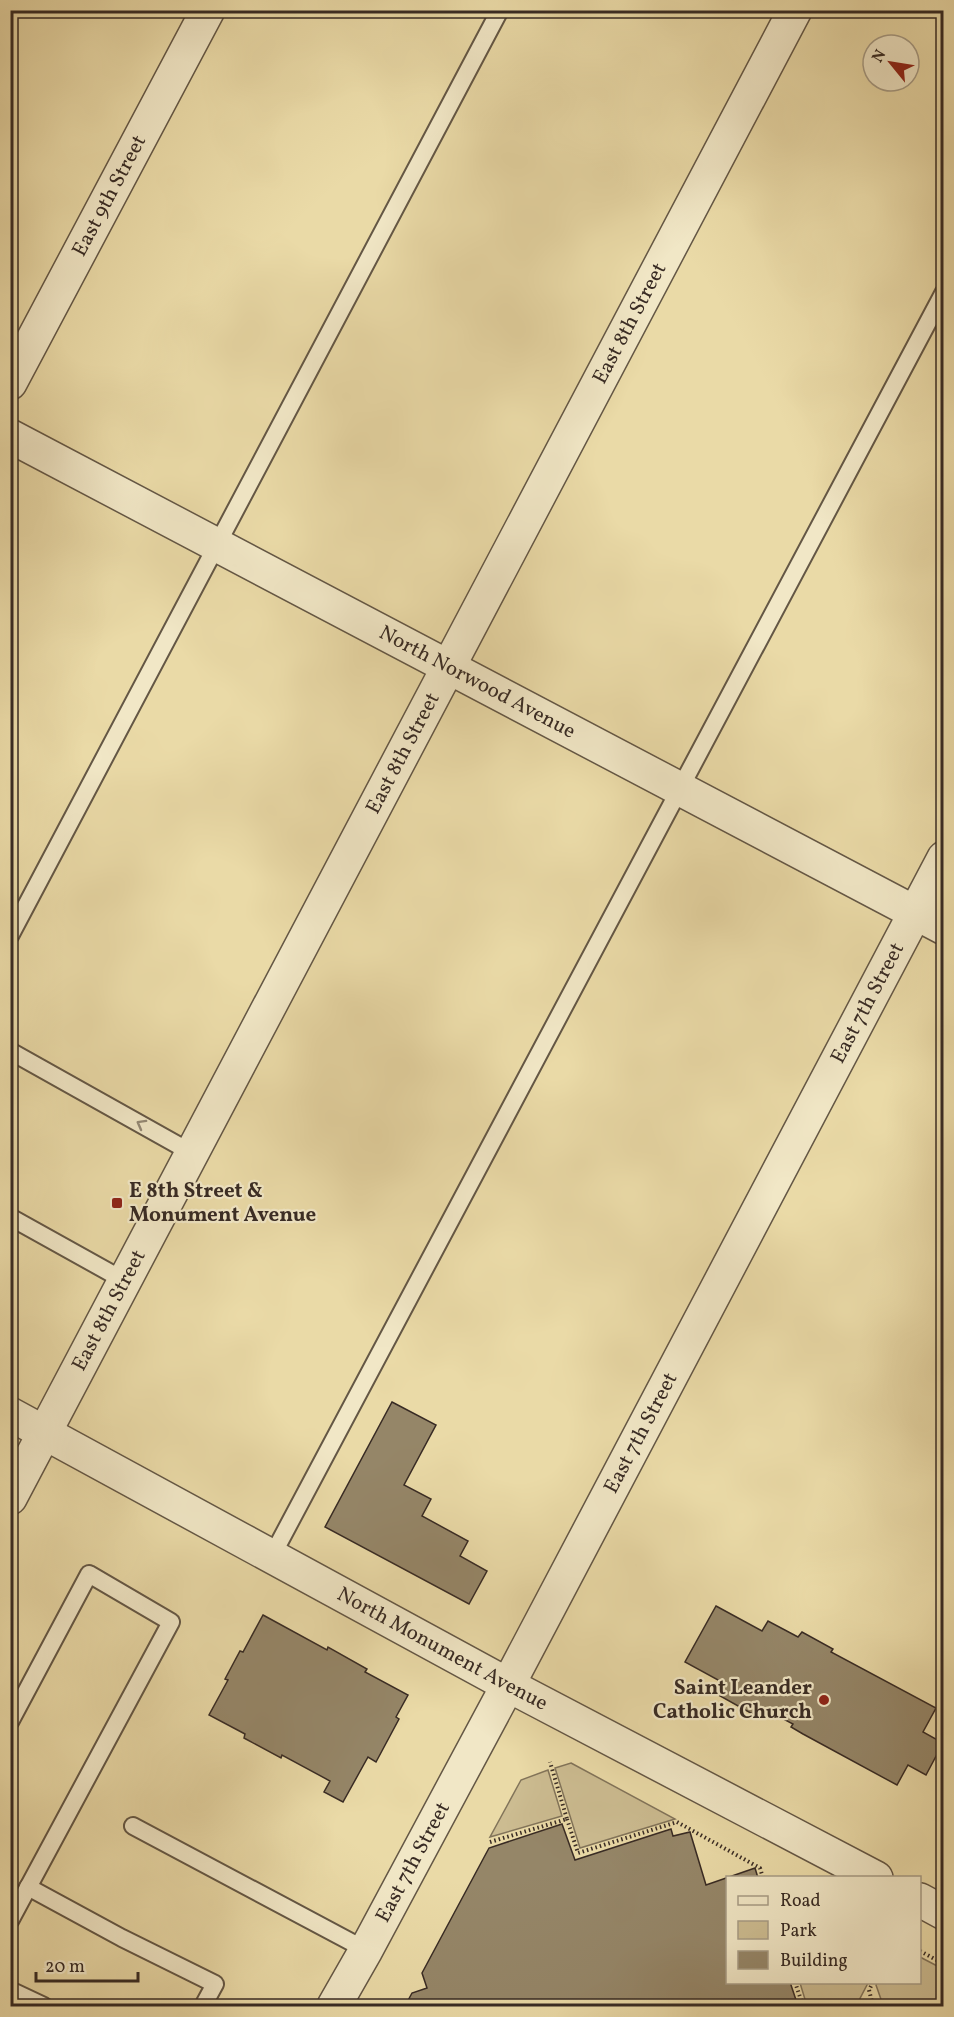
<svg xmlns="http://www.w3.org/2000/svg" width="954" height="2017" font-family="Vollkorn,serif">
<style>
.green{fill:#ccbc91;stroke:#82745a;stroke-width:1.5}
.building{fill:#958668;stroke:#382b24;stroke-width:1.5}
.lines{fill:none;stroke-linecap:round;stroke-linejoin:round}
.service-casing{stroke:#645745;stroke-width:20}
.minor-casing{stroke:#645745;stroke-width:36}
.tertiary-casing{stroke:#645745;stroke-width:36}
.path{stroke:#382b24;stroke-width:4;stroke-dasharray:1.5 3;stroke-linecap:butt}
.service{stroke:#f1e7c6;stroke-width:16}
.minor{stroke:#f1e7c6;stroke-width:33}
.tertiary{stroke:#f1e7c6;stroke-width:33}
.oneway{stroke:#948975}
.poi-dot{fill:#8f2418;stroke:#f1e7c6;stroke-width:2}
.labels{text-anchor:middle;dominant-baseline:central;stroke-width:4.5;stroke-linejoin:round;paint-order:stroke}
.street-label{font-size:21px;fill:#382b24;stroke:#f1e7c6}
.poi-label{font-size:21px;font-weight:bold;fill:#382b24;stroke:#f1e7c6;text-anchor:start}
</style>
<rect width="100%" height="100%" fill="#eadaa7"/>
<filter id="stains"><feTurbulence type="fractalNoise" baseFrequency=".00333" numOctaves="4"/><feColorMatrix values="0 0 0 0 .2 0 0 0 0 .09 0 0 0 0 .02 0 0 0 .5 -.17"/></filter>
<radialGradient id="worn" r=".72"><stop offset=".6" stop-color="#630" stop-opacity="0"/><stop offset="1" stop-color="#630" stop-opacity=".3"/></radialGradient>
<g class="green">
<polygon points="571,1763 675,1819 580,1848 555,1768"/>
<polygon points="548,1770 562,1816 490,1837 521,1780"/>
<polygon points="920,1957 943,1969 943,2006 898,2006 896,2001 883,2005 876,1985 877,1983 920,1982"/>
<polygon points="800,1983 800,1982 868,1983 857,2004 850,2006 807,2006"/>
</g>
<g class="building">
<polygon points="392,1402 436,1425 404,1485 431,1499 422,1516 468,1541 460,1556 487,1571 469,1604 325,1527"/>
<polygon points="716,1606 762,1631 768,1621 798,1637 802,1632 833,1649 831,1652 936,1708 923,1732 943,1743 926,1775 908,1765 897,1785 803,1734 791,1727 793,1724 761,1707 756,1716 713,1692 720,1681 685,1662"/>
<polygon points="263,1615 327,1650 328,1647 367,1669 365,1672 408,1695 396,1717 399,1719 376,1762 368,1757 343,1802 324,1792 330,1781 282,1755 281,1758 244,1738 245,1734 209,1715 228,1680 225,1679 240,1651 243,1652"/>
<polygon points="562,1824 575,1860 671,1829 673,1836 690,1832 706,1885 755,1868 758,1878 728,1878 728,1982 790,1982 798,2006 405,2006 412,1993 427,1988 422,1973 489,1848"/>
</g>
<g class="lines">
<defs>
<g id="service">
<polyline points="10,936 500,10"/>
<polyline points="10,1051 192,1153"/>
<polyline points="10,1217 125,1281"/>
<polyline points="272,1556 944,292"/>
<polyline points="10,1722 89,1574 171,1622 10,1921"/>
<polyline points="133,1826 366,1950"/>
<polyline points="28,1887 122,1938 215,1984 203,2006"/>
<polyline points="10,1990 44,2006"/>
</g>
<g id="minor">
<path id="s1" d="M10,383L208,10"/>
<path id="s2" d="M10,1414L508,1685L876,1878"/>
<polyline points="920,1900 944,1913"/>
<path id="s3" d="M334,2006L366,1950L508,1685L944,858"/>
</g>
<g id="tertiary">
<path id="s4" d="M10,436L944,928"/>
<path id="s5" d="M10,1498L795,10"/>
</g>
</defs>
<use href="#service" class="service-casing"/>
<use href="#minor" class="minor-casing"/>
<use href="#tertiary" class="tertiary-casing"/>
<g class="path">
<polyline points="567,1819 578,1853 677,1822 760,1868 763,1878"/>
<polyline points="490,1842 567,1819 550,1762"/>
<polyline points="920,1951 944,1964"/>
<polyline points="795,1982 803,2006"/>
<polyline points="873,1982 869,1990 873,2006"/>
</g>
<use href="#service" class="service"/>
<use href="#minor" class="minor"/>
<use href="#tertiary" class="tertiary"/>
</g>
<defs><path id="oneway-chevron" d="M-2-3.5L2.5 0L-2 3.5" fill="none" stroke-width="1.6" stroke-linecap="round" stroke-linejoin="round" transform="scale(1.5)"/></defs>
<use class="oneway" href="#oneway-chevron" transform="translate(141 1124) rotate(-151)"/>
<g class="poi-dot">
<rect x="111" y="1197" width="12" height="12" rx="3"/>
<circle cx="824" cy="1700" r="6"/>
</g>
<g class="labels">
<g class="street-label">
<text stroke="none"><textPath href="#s1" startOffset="212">East 9th Street</textPath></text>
<text stroke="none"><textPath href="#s5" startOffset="1328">East 8th Street</textPath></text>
<text stroke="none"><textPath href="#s4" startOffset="528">North Norwood Avenue</textPath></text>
<text stroke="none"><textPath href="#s5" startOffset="842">East 8th Street</textPath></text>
<text stroke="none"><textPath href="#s3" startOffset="1136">East 7th Street</textPath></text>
<text stroke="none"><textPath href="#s5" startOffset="212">East 8th Street</textPath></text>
<text stroke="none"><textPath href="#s3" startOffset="650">East 7th Street</textPath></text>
<text stroke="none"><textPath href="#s2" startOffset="492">North Monument Avenue</textPath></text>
<text stroke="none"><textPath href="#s3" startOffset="164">East 7th Street</textPath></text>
</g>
<g class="poi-label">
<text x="129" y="1191">E 8th Street &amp;<tspan x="129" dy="24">Monument Avenue</tspan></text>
<text x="812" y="1688" text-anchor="end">Saint Leander<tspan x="812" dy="24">Catholic Church</tspan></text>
</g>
</g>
<rect width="954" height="2017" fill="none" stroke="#eadaa7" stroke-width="36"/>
<rect x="12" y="12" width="930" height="1993" fill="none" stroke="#382b24" stroke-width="3"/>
<rect x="18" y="18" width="918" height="1981" fill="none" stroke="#382b24" stroke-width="1.5"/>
<rect x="726" y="1876" width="195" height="108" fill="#f1e7c6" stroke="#a79c85" stroke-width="1.5"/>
<rect x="738" y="1896" width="30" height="9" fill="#f1e7c6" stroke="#a79c85" stroke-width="1.5"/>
<text x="780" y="1906" font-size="18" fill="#382b24">Road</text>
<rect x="738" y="1921" width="30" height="18" fill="#ccbc91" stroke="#a79c85" stroke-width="1.5"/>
<text x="780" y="1936" font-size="18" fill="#382b24">Park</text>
<rect x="738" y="1951" width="30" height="18" fill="#958668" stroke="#a79c85" stroke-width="1.5"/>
<text x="780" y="1966" font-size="18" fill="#382b24">Building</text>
<g transform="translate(891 63) rotate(300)"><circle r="28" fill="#f1e7c6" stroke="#a79c85" stroke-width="1.5"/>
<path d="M0-4.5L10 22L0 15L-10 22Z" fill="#8f2418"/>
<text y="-9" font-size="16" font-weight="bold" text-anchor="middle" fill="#382b24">N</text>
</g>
<path d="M36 1972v9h102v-9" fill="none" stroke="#382b24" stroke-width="3"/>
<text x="45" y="1972" font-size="18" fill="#382b24" stroke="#f1e7c6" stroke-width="4.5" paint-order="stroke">20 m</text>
<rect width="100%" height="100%" filter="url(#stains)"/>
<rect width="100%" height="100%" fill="url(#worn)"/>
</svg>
